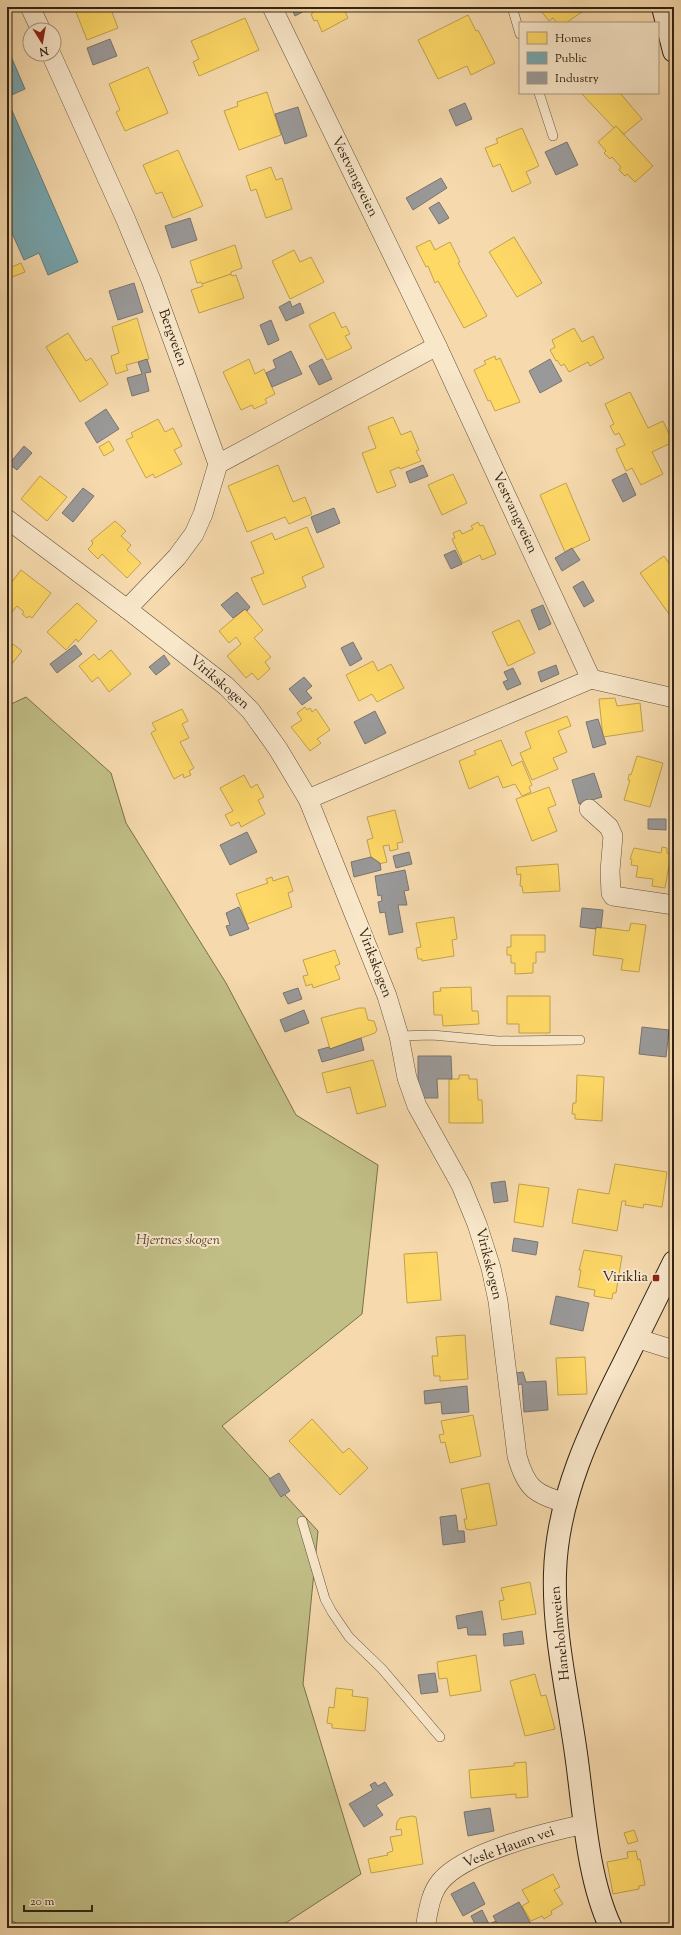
<svg xmlns="http://www.w3.org/2000/svg" width="681" height="1935" font-family="'Sorts Mill Goudy',serif">
<style>
.green{fill:#c1be86;stroke:#79704c}
.homes{fill:#ffd966;stroke:#c1a24d}
.public{fill:#76a5af;stroke:#617e80}
.industry{fill:#999;stroke:#7a7571}
.lines{fill:none;stroke-linecap:round;stroke-linejoin:round}
.service-casing{stroke:#62503a;stroke-width:10}
.minor-casing{stroke:#62503a;stroke-width:20}
.secondary-casing{stroke:#312213;stroke-width:24}
.service{stroke:#f9e7ca;stroke-width:9}
.minor{stroke:#f9e7ca;stroke-width:19}
.secondary{stroke:#f9e7ca;stroke-width:22}
.poi-dot{fill:#8f2418;stroke:#f9e7ca;stroke-width:1.5}
.labels{text-anchor:middle;dominant-baseline:central;stroke-width:4;stroke-linejoin:round;paint-order:stroke}
.street-label{font-size:14px;fill:#312213;stroke:#f9e7ca}
.park-label{font-size:14px;font-style:italic;fill:#554930;stroke:#f9e7ca}
.poi-label{font-size:14px;fill:#312213;stroke:#f9e7ca;text-anchor:end}
</style>
<rect width="100%" height="100%" fill="#f6daad"/>
<filter id="stains"><feTurbulence type="fractalNoise" baseFrequency=".005" numOctaves="4"/><feColorMatrix values="0 0 0 0 .2 0 0 0 0 .09 0 0 0 0 .02 0 0 0 .5 -.17"/></filter>
<radialGradient id="worn" r=".72"><stop offset=".6" stop-color="#630" stop-opacity="0"/><stop offset="1" stop-color="#630" stop-opacity=".3"/></radialGradient>
<polygon class="green" points="26,697 111,773 126,823 226,983 296,1115 378,1165 362,1314 222,1426 318,1531 303,1684 361,1874 278,1928 25,1928 7,1918 7,706"/>
<g class="homes">
<polygon points="74,7 110,7 118,28 87,40"/>
<polygon points="169,7 180,7 171,11"/>
<polygon points="310,7 343,7 348,18 322,32 317,20 314,21 311,14 313,13"/>
<polygon points="545,7 585,7 586,9 566,23 557,23 553,18 549,21 541,11"/>
<polygon points="468,15 476,31 478,30 495,63 471,75 467,66 438,79 418,40"/>
<polygon points="245,18 259,50 199,76 193,62 199,59 191,41"/>
<polygon points="148,67 168,113 125,131 116,112 120,110 109,84"/>
<polygon points="267,92 281,135 239,150 224,111 238,106 237,102"/>
<polygon points="581,93 620,93 642,119 624,134 616,126 614,128"/>
<polygon points="616,126 653,166 635,182 627,174 625,176 619,170 621,167 612,157 610,159 604,153 606,151 598,142"/>
<polygon points="522,128 539,166 526,172 531,183 512,192 500,164 493,167 485,148 498,143 496,139"/>
<polygon points="178,150 203,206 173,218 162,192 156,194 143,165"/>
<polygon points="271,167 276,180 282,178 292,209 266,218 256,189 251,191 246,176"/>
<polygon points="514,237 542,283 517,297 489,252"/>
<polygon points="430,240 435,250 450,242 460,262 458,263 487,316 464,328 438,281 435,283 428,266 426,267 416,247"/>
<polygon points="235,245 242,268 231,272 231,274 202,284 201,282 197,283 190,261"/>
<polygon points="294,250 300,262 311,257 324,282 290,299 272,261"/>
<polygon points="21,263 25,272 7,279 7,269"/>
<polygon points="231,274 232,276 236,275 244,298 199,313 191,290 203,286 202,284"/>
<polygon points="334,312 342,328 346,326 350,334 345,336 352,348 327,360 309,325"/>
<polygon points="137,318 149,359 126,365 128,370 116,374 111,356 119,353 112,327"/>
<polygon points="574,328 582,342 593,336 604,358 590,366 588,362 569,372 564,364 561,366 557,360 556,361 550,350 555,347 552,340"/>
<polygon points="68,333 86,361 91,358 108,384 80,402 46,347"/>
<polygon points="495,356 496,360 500,358 520,402 495,411 490,400 488,401 474,370 486,364 484,361"/>
<polygon points="249,359 255,374 264,369 275,394 265,399 267,403 254,409 252,405 241,410 223,372"/>
<polygon points="630,392 648,428 663,421 673,442 652,452 663,474 641,485 632,468 626,471 616,449 625,445 619,433 615,435 610,426 614,424 605,404"/>
<polygon points="393,417 401,435 411,431 419,450 416,451 421,461 400,469 399,467 390,471 396,486 377,493 362,453 376,448 368,427"/>
<polygon points="158,419 165,432 173,428 182,446 174,450 182,464 155,478 153,474 146,478 126,440 133,437 131,433"/>
<polygon points="109,441 114,450 104,456 99,447"/>
<polygon points="7,450 11,454 7,458"/>
<polygon points="278,465 293,502 305,497 312,514 289,524 285,517 247,532 228,486"/>
<polygon points="453,474 467,503 442,515 428,485"/>
<polygon points="40,476 67,497 47,521 21,499"/>
<polygon points="566,483 590,540 565,552 540,495"/>
<polygon points="115,521 126,531 121,536 131,545 127,550 141,563 127,578 102,554 98,559 88,549 92,545 93,542 91,541"/>
<polygon points="478,522 480,526 483,525 496,554 482,560 480,555 463,563 452,539 455,538 453,533 460,530 462,534 473,529 471,526"/>
<polygon points="307,527 324,567 302,577 306,587 263,605 251,578 264,573 251,542 272,533 275,540"/>
<polygon points="664,556 674,571 674,615 671,617 640,573"/>
<polygon points="21,570 51,593 32,618 29,616 27,618 22,614 24,612 17,606 11,613 7,610 7,588"/>
<polygon points="77,603 97,621 78,642 76,639 66,650 47,632"/>
<polygon points="245,609 263,630 254,638 271,657 265,662 270,669 258,680 252,673 246,678 227,656 241,644 236,637 229,643 219,631"/>
<polygon points="519,620 535,653 508,666 492,632"/>
<polygon points="7,643 12,646 13,644 22,651 7,670"/>
<polygon points="111,650 131,674 109,692 98,677 92,682 79,666 94,654 99,660"/>
<polygon points="373,661 378,671 391,664 404,688 377,702 372,694 359,701 346,675"/>
<polygon points="615,698 617,706 640,703 643,731 603,737 599,699"/>
<polygon points="305,707 307,710 310,708 312,712 316,709 330,730 317,739 321,743 310,751 291,727 302,720 297,713"/>
<polygon points="182,709 188,721 182,724 189,738 180,742 194,768 189,771 191,775 184,778 183,774 174,779 151,733 156,730 152,723"/>
<polygon points="567,716 571,726 558,731 567,752 553,758 558,769 532,780 520,753 531,748 525,732"/>
<polygon points="501,740 512,766 522,761 532,785 529,787 531,792 522,796 515,784 503,788 498,776 469,789 459,761 476,754 474,751"/>
<polygon points="637,756 663,763 650,807 624,800 630,780 628,780 629,774 631,775"/>
<polygon points="244,775 251,788 257,784 264,797 258,800 265,814 241,827 239,822 231,826 225,815 233,811 220,788"/>
<polygon points="549,787 556,805 548,808 557,831 532,841 516,799"/>
<polygon points="395,810 403,842 397,843 398,849 390,851 389,845 383,846 387,862 379,864 371,857 367,840 373,838 367,817"/>
<polygon points="662,847 667,848 667,853 671,854 665,888 652,886 653,879 636,877 638,866 631,865 632,860 630,859 634,848 661,853"/>
<polygon points="558,864 560,891 523,893 522,886 520,886 521,874 517,875 516,867"/>
<polygon points="288,876 293,891 288,893 292,907 247,924 236,894 268,883 266,879 272,877 273,881"/>
<polygon points="454,917 457,939 452,940 454,956 422,961 422,959 418,959 416,948 421,947 416,923"/>
<polygon points="631,923 646,925 639,972 621,970 623,959 593,955 596,927 629,931"/>
<polygon points="511,935 545,935 545,952 536,952 536,963 533,963 533,973 515,974 515,963 511,963 511,955 507,955 507,947 511,947"/>
<polygon points="335,950 340,964 335,966 340,979 313,988 312,984 306,986 303,976 308,975 303,960"/>
<polygon points="471,987 472,1011 478,1011 479,1024 443,1026 442,1015 434,1015 433,992 441,991 440,988"/>
<polygon points="507,996 550,996 550,1033 519,1033 519,1024 507,1024"/>
<polygon points="359,1008 365,1008 368,1020 374,1021 377,1030 375,1033 330,1049 321,1018"/>
<polygon points="373,1060 386,1106 357,1114 350,1087 327,1093 322,1073"/>
<polygon points="459,1075 469,1075 469,1079 477,1079 478,1100 482,1100 483,1123 449,1123 449,1079 459,1079"/>
<polygon points="577,1075 604,1077 602,1121 575,1119 575,1114 572,1114 573,1103 576,1103"/>
<polygon points="615,1164 667,1172 662,1207 644,1204 643,1208 625,1205 626,1201 622,1201 617,1231 572,1223 578,1189 609,1194"/>
<polygon points="519,1184 549,1188 543,1227 514,1222"/>
<polygon points="584,1250 622,1256 616,1293 613,1293 612,1299 594,1296 595,1290 578,1287 581,1270 579,1270"/>
<polygon points="437,1252 441,1300 407,1303 404,1254"/>
<polygon points="465,1335 468,1379 440,1381 440,1376 434,1376 432,1356 438,1356 436,1337"/>
<polygon points="585,1357 587,1394 558,1395 556,1358"/>
<polygon points="473,1415 481,1456 450,1463 445,1442 441,1443 439,1435 444,1434 441,1421"/>
<polygon points="312,1419 343,1453 349,1448 368,1468 340,1495 289,1441"/>
<polygon points="489,1483 497,1525 470,1530 466,1529 464,1519 467,1519 461,1489"/>
<polygon points="530,1582 536,1614 502,1620 499,1601 504,1600 501,1588"/>
<polygon points="476,1655 481,1691 450,1696 447,1678 439,1679 437,1662"/>
<polygon points="535,1674 541,1696 546,1695 555,1729 525,1736 510,1681"/>
<polygon points="336,1688 353,1690 352,1696 368,1698 365,1731 332,1728 332,1724 327,1723 329,1707 334,1708"/>
<polygon points="526,1762 528,1797 516,1798 516,1794 471,1798 469,1770 514,1766 514,1763"/>
<polygon points="412,1816 416,1817 423,1864 371,1873 368,1859 388,1855 387,1853 393,1851 390,1837 402,1835 401,1829 396,1830 397,1822 400,1818"/>
<polygon points="634,1830 638,1841 628,1844 624,1833"/>
<polygon points="636,1851 638,1860 640,1859 645,1885 639,1886 639,1889 613,1894 607,1862 628,1858 627,1852"/>
<polygon points="553,1874 560,1887 554,1890 563,1904 551,1911 552,1914 544,1919 542,1916 531,1921 522,1906 529,1902 522,1890"/>
</g>
<g class="public">
<polygon points="7,47 25,89 7,97"/>
<polygon points="7,99 78,262 48,275 39,253 24,260 7,222"/>
</g>
<g class="industry">
<polygon points="291,7 309,7 310,8 295,16"/>
<polygon points="110,39 117,56 93,65 87,48"/>
<polygon points="465,103 472,119 456,126 449,110"/>
<polygon points="298,107 307,136 285,144 275,114"/>
<polygon points="567,142 578,165 556,175 545,152"/>
<polygon points="441,178 447,188 413,210 406,198"/>
<polygon points="439,202 449,218 439,224 429,208"/>
<polygon points="190,218 197,240 172,248 165,226"/>
<polygon points="134,283 143,312 118,320 109,291"/>
<polygon points="290,301 292,307 300,303 304,313 286,321 279,307"/>
<polygon points="271,320 279,340 268,345 260,325"/>
<polygon points="291,351 302,374 272,387 266,373 276,368 273,360"/>
<polygon points="147,359 151,372 145,373 149,391 132,396 127,378 142,374 138,362"/>
<polygon points="322,359 332,379 319,385 309,366"/>
<polygon points="550,359 562,381 540,393 529,371"/>
<polygon points="106,409 119,429 97,443 85,423"/>
<polygon points="24,446 32,453 17,470 9,464"/>
<polygon points="423,465 428,476 410,483 406,472"/>
<polygon points="626,473 636,495 623,502 612,480"/>
<polygon points="83,488 94,496 73,522 62,513"/>
<polygon points="334,508 340,523 317,533 311,517"/>
<polygon points="572,548 580,560 562,571 555,558"/>
<polygon points="455,550 462,564 451,569 444,555"/>
<polygon points="583,581 594,601 584,607 573,587"/>
<polygon points="237,592 250,607 247,611 245,609 233,618 221,605"/>
<polygon points="543,605 551,624 539,630 531,610"/>
<polygon points="353,642 362,659 350,666 341,648"/>
<polygon points="75,645 82,654 57,673 50,664"/>
<polygon points="164,655 170,664 156,675 149,667"/>
<polygon points="556,665 559,674 541,682 538,672"/>
<polygon points="513,668 521,684 507,690 503,682 508,680 504,672"/>
<polygon points="304,677 312,686 306,691 312,698 302,705 289,689"/>
<polygon points="375,711 386,733 365,744 354,722"/>
<polygon points="598,719 606,744 593,748 586,722"/>
<polygon points="594,773 602,797 579,804 572,780"/>
<polygon points="648,819 666,819 666,830 648,829"/>
<polygon points="247,832 257,852 230,865 220,845"/>
<polygon points="409,852 412,864 396,868 393,856"/>
<polygon points="371,857 380,863 381,870 354,877 351,862"/>
<polygon points="405,870 409,890 404,891 407,905 398,905 403,932 389,935 385,912 380,913 378,902 382,901 381,895 378,896 375,876"/>
<polygon points="239,907 249,929 230,936 226,926 230,925 226,913"/>
<polygon points="582,908 603,910 601,928 596,927 596,929 580,927"/>
<polygon points="298,988 302,999 288,1004 283,993"/>
<polygon points="304,1010 309,1023 285,1032 280,1020"/>
<polygon points="642,1027 669,1030 666,1057 639,1054"/>
<polygon points="361,1038 364,1050 322,1062 318,1050 329,1047 330,1049"/>
<polygon points="418,1056 451,1056 452,1079 437,1079 438,1098 421,1098 418,1089"/>
<polygon points="505,1181 508,1201 494,1203 491,1183"/>
<polygon points="514,1238 538,1242 536,1255 512,1251"/>
<polygon points="556,1296 589,1303 583,1331 550,1324"/>
<polygon points="523,1372 526,1382 546,1381 548,1410 524,1412 522,1384 516,1385 516,1373"/>
<polygon points="467,1386 469,1412 442,1414 441,1402 425,1404 424,1391"/>
<polygon points="279,1473 290,1491 281,1497 269,1479"/>
<polygon points="456,1515 458,1531 464,1531 465,1542 443,1545 440,1517"/>
<polygon points="482,1611 486,1635 468,1635 467,1627 458,1629 456,1616"/>
<polygon points="522,1631 524,1644 504,1646 503,1634"/>
<polygon points="435,1673 438,1692 421,1694 418,1675"/>
<polygon points="375,1782 378,1786 385,1782 393,1795 376,1805 383,1815 364,1827 349,1804 373,1790 370,1785"/>
<polygon points="490,1808 494,1831 468,1836 464,1812"/>
<polygon points="474,1882 485,1904 463,1916 451,1894"/>
<polygon points="519,1902 533,1928 500,1928 493,1916"/>
<polygon points="482,1910 489,1924 496,1921 500,1928 477,1928 471,1916"/>
</g>
<g class="lines">
<defs>
<g id="service">
<polyline points="512,7 520,34"/>
<polyline points="539,93 553,136"/>
<polyline points="399,1036 432,1035 498,1041 580,1040"/>
<polyline points="302,1521 325,1599 332,1612 349,1637 382,1669 440,1737"/>
</g>
<g id="minor">
<polyline points="30,7 41,30"/>
<polyline points="272,7 437,346 591,679 308,799"/>
<polyline points="51,54 126,220 151,280 218,464 203,514 194,534 177,557 127,609"/>
<polyline points="218,464 437,346"/>
<path d="M7,519L127,609L226,686L251,711L278,749L308,799L387,996L399,1036L407,1078L417,1106L461,1185L477,1224L491,1268L498,1301L517,1456C526,1488 535,1495 567,1503"/>
<polyline points="591,679 674,698"/>
<polyline points="589,809 609,827 613,836 610,871 611,893 613,896 674,905"/>
<polyline points="636,1338 674,1350"/>
<path d="M425,1928C428,1913 430,1894 440,1882C464,1852 547,1832 585,1824"/>
</g>
<g id="secondary">
<polyline points="663,7 674,51"/>
<path d="M611,1928C588,1880 584,1813 577,1761C569,1699 553,1636 555,1573C557,1498 591,1428 624,1363C641,1329 657,1296 674,1262"/>
</g>
</defs>
<use href="#service" class="service-casing"/>
<use href="#minor" class="minor-casing"/>
<use href="#secondary" class="secondary-casing"/>
<use href="#service" class="service"/>
<use href="#minor" class="minor"/>
<use href="#secondary" class="secondary"/>
</g>
<rect class="poi-dot" x="652" y="1274" width="8" height="8" rx="2"/>
<g class="labels">
<g class="street-label">
<text transform="translate(354 177) rotate(64)">Vestvangveien</text>
<text transform="translate(172 338) rotate(70)">Bergveien</text>
<text transform="translate(514 513) rotate(65)">Vestvangveien</text>
<text transform="translate(219 683) rotate(41)">Virikskogen</text>
<text transform="translate(374 963) rotate(69)">Virikskogen</text>
<text transform="translate(488 1264) rotate(76)">Virikskogen</text>
<text transform="translate(561 1633) rotate(-96)">Haneholmveien</text>
<text transform="translate(509 1848) rotate(-20)">Vesle Hauan vei</text>
</g>
<g class="park-label">
<text x="178" y="1241">Hjertnes skogen</text>
</g>
<g class="poi-label">
<text x="648" y="1278">Viriklia</text>
</g>
</g>
<rect width="681" height="1935" fill="none" stroke="#f6daad" stroke-width="24"/>
<rect x="8" y="8" width="665" height="1919" fill="none" stroke="#312213" stroke-width="2"/>
<rect x="12" y="12" width="657" height="1911" fill="none" stroke="#312213"/>
<rect x="519" y="22" width="140" height="72" fill="#f9e7ca" stroke="#a99881"/>
<rect x="527" y="32" width="20" height="12" fill="#ffd966" stroke="#a99881"/>
<text x="555" y="42" font-size="12" fill="#312213">Homes</text>
<rect x="527" y="52" width="20" height="12" fill="#76a5af" stroke="#a99881"/>
<text x="555" y="62" font-size="12" fill="#312213">Public</text>
<rect x="527" y="72" width="20" height="12" fill="#999999" stroke="#a99881"/>
<text x="555" y="82" font-size="12" fill="#312213">Industry</text>
<g transform="translate(42 42) rotate(169)"><circle r="19" fill="#f9e7ca" stroke="#a99881"/>
<path d="M0-3L7 15L0 10L-7 15Z" fill="#8f2418"/>
<text y="-6" font-size="11" font-weight="bold" text-anchor="middle" fill="#312213">N</text>
</g>
<path d="M24 1905v6h68v-6" fill="none" stroke="#312213" stroke-width="2"/>
<text x="30" y="1905" font-size="12" fill="#312213" stroke="#f9e7ca" stroke-width="3" paint-order="stroke">20 m</text>
<rect width="100%" height="100%" filter="url(#stains)"/>
<rect width="100%" height="100%" fill="url(#worn)"/>
</svg>
